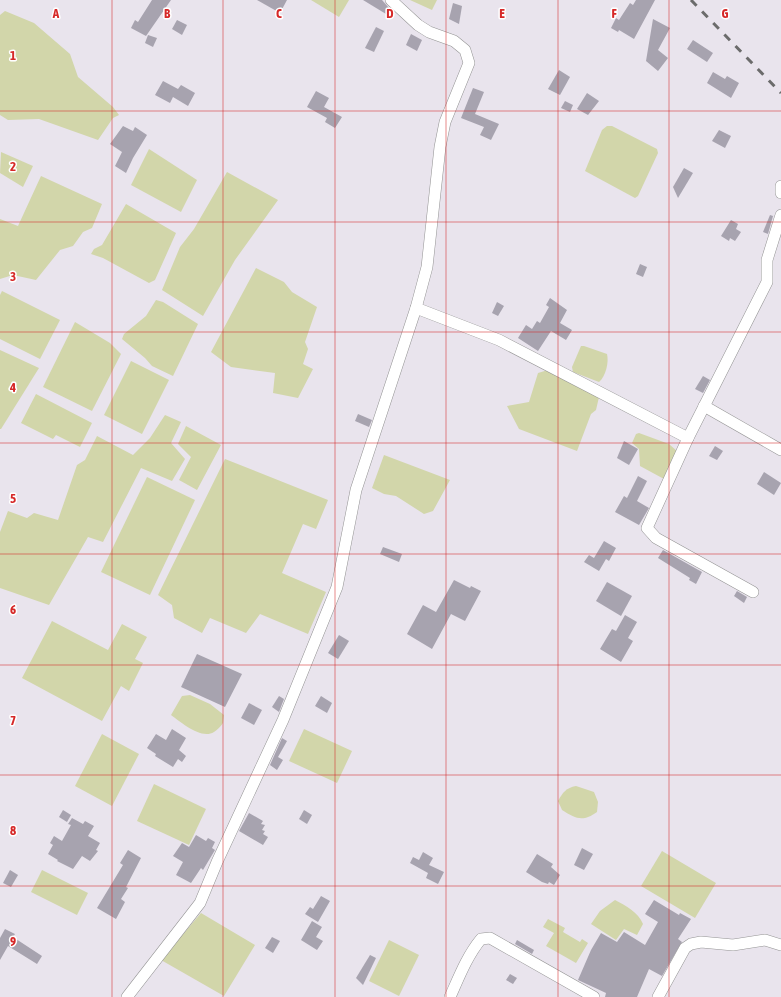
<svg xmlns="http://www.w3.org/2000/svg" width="781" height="997" font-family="'Asap Condensed',sans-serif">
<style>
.water{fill:#d2d6aa}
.building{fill:#a7a3af}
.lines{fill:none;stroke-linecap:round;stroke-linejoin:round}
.minor-casing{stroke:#949494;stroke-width:12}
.minor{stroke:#fff;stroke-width:11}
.rail{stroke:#6b6b6b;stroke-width:3;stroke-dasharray:8 8;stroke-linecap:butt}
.grid{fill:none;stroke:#d62828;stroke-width:1;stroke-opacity:0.55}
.grid-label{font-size:13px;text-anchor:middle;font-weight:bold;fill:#d62828;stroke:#fff;stroke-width:3;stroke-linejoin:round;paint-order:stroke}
</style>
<rect width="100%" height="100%" fill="#e9e4ed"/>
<g class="water">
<polygon points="311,0 349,0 339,17"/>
<polygon points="410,0 437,0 432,10"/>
<polygon points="5,11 34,23 70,54 78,77 113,107 119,115 113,118 98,140 39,119 8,120 0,115 0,15"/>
<polygon points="607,126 612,126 657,149 658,153 638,196 635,198 585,171 602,130"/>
<polygon points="149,149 197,180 181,212 131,185"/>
<polygon points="1,152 33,166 23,187 0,173"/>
<polygon points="227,172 278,200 235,260 203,316 162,290 180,247 194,229"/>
<polygon points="41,176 102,204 92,228 83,232 73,246 60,250 36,280 13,275 0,279 0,219 18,226"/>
<polygon points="126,204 176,233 155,280 149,283 103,258 91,254 94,249 102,245"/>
<polygon points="256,268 284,282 292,292 317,307 305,342 308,349 303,364 313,369 298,398 273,393 275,373 231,367 211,352"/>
<polygon points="2,291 60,320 40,359 0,339 0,295"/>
<polygon points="156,300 163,302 198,324 173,376 152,366 145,358 122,339 124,334 146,316"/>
<polygon points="75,322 110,343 121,354 92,411 43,387"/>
<path d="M581,346H584L607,354C609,362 606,376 599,382L573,372L572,367Z"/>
<polygon points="0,350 39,368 1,429 0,429"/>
<polygon points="131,361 169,380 142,434 104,415"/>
<polygon points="548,370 599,397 596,410 591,414 577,451 519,429 507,406 529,402 538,373"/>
<polygon points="36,394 92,423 80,447 56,435 53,439 21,423"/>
<polygon points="165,415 181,422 171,443 185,459 172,481 141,468 103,542 88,537 49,605 0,588 0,532 8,511 27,518 34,513 58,520 77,465 85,460 97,436 133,455 150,438"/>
<polygon points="186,426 221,445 197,490 179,480 191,457 178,444"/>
<polygon points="639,433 669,444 678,452 664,479 640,466 639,449 632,443 636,434"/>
<polygon points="384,455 450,480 433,511 424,514 396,496 384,494 372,488"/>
<polygon points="225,459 328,500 316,529 303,524 282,573 326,592 308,634 260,614 246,633 210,618 202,633 174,618 172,605 158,595"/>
<polygon points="147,477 195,500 150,595 101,572"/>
<polygon points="52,621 108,650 122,624 147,637 135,659 143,663 129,691 121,686 102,721 22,678"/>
<path d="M190,695L210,704L224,715L223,723C221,726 217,730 214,732C201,740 181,722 171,715L182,696Z"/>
<polygon points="304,729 352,751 337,783 289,761"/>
<polygon points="102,734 139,754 112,806 75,786"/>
<polygon points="154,784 206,809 189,845 137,821"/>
<path d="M576,786L594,792L598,802L597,812C583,822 576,819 562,810L558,801C563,792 566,788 576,786Z"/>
<polygon points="662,851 716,883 695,918 641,886"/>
<polygon points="42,870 88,893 77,915 31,892"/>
<path d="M615,900C626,906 638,912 643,924L637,935L624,929L616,940L591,924L600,911Z"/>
<polygon points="201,913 255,945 224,996 161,960"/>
<polygon points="548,919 565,928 563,932 580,942 582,939 588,943 576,963 546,946 554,933 543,927"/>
<polygon points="389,940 419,955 399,996 369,981"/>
</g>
<g class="building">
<polygon points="152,0 171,0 146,36 131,28 135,20 138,22"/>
<polygon points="257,0 287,0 280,13"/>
<polygon points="363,0 382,0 389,8 386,14"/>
<polygon points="636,0 655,0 634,39 619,30 618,32 611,28 616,18 619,20 630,3 633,5"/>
<polygon points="453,3 462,6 459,24 449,19"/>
<polygon points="653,19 670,28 658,50 668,58 658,71 646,61"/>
<polygon points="177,20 187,25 182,35 172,29"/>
<polygon points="376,27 384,31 374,52 365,48"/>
<polygon points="411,34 422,40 417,51 406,45"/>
<polygon points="148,35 157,38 153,47 145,43"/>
<polygon points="693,40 713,53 707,62 687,49"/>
<polygon points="559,70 570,77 560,95 548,89"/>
<polygon points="713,72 725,79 727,76 739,83 731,98 707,83"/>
<polygon points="163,81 178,89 181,85 195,93 188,106 173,97 170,103 155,95"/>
<polygon points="473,88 484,92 475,114 499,124 491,140 480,135 484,127 461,118"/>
<polygon points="316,91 329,98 324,107 342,117 335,128 325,122 327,118 307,107"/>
<polygon points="587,93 599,101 588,115 577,109"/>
<polygon points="565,101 573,105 570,112 561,108"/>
<polygon points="123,126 133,131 135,127 147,135 133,158 126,173 115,166 122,152 110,144"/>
<polygon points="719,130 731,136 725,148 712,141"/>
<polygon points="684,168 693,173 678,198 673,187"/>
<polygon points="770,215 773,216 768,234 763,232"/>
<polygon points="731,220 738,224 736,229 741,232 735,241 730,238 729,241 721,236"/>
<polygon points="640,264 647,267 643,277 636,274"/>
<polygon points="550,298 567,310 560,323 572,330 566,340 551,331 538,351 518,338 526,325 532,329 537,321 540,323 549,307 546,305"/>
<polygon points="497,302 504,306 498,316 492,313"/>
<polygon points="703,376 710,380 703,393 695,389"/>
<polygon points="358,414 372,420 369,427 355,421"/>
<polygon points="624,441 638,449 629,465 617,458"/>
<polygon points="715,446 723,451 717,460 709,456"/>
<polygon points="764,472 781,483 774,495 757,484"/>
<polygon points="638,476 647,481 637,501 649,508 639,525 615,512 624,496 627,498"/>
<polygon points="604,541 616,548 609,561 606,559 599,571 584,562 589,555 594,558"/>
<polygon points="383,547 402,554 399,562 380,554"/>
<polygon points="663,550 702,572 696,584 689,580 690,578 658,558"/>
<polygon points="454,580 470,588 471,586 481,591 465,621 451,614 432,649 407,634 423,605 436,612"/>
<polygon points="607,582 632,596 621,616 596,601"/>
<polygon points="737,591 747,597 744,603 734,596"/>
<polygon points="625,615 637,622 628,638 633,641 621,662 600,649 612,629 616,631"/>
<polygon points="339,635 349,641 338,659 328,653"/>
<polygon points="197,654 242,674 225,707 181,687"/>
<polygon points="279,696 284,699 279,712 272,707"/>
<polygon points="321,696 332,703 327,713 315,706"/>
<polygon points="249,703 262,710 254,725 241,718"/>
<polygon points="172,729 186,738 179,750 186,756 182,762 178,759 173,767 155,756 156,754 147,748 156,734 166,740"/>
<polygon points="282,738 287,741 278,757 283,760 277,770 270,765"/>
<polygon points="63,810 71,815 67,822 59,817"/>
<polygon points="304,810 312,815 307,824 299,819"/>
<polygon points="249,813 263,821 261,824 265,825 262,830 265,831 263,834 268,837 263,845 239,831"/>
<polygon points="72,818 83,824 85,821 94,826 88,836 100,843 96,850 98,851 90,861 82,856 73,869 57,861 58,860 48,854 53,845 50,843 54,836 62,841 71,825 68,824"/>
<polygon points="196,835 206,841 208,838 215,842 212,848 215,850 203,870 201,868 191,883 176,875 183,862 173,856 182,843 189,847"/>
<polygon points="582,848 593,854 584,870 574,865"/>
<polygon points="128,850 141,858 126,887 128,888 121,899 125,902 116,919 97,908 123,865 120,863"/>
<polygon points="423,852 433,858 429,865 444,872 438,884 426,878 428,873 410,863 413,857 419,860"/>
<polygon points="537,854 553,864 551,867 560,875 554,885 549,882 548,884 542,882 526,872"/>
<polygon points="10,870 18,875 11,887 3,883"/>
<polygon points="321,896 330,901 318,922 305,914 310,907 313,909"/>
<polygon points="654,900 679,915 680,913 691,919 678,939 682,942 662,976 649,969 637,997 605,997 606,993 578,980 591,950 601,933 617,942 624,932 645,945 658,922 645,914"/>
<polygon points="312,921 322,927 316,937 323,941 317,950 301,940"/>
<polygon points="5,929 15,934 13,937 42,956 37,964 8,946 0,960 0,938"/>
<polygon points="272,937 280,941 273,953 265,948"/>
<polygon points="517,940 534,950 532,954 515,944"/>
<polygon points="370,955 376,958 363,985 356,978"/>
<polygon points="510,974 517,978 513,984 506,980"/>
</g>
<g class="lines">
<defs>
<g id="minor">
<polyline points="781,186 781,193"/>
<polyline points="416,308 499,340 688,438 647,528 656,538 753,592"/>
<polyline points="704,406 781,450"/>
<polyline points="688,438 767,282 767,260 781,215"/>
<polyline points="127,997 200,903 217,862 283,720 337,587 356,490 416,308 427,267 440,147 445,122 469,63 465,50 454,41 429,32 418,25 391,0"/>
<path d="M450,997C459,977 467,956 481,939L490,938L594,997"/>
<polyline points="658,997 685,948 691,944 701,942 733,945 765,940 781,945"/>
</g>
</defs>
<use href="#minor" class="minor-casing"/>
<use href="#minor" class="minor"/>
<polyline class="rail" points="691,0 781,93"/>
</g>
<path class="grid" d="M112,0V997M223,0V997M335,0V997M446,0V997M558,0V997M669,0V997M0,111H781M0,222H781M0,332H781M0,443H781M0,554H781M0,665H781M0,775H781M0,886H781"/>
<g class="grid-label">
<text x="56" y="18">A</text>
<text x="167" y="18">B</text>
<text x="279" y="18">C</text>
<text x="390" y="18">D</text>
<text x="502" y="18">E</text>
<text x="614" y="18">F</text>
<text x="725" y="18">G</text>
<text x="13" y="60">1</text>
<text x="13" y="171">2</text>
<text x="13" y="281">3</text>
<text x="13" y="392">4</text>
<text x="13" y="503">5</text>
<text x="13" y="614">6</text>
<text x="13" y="725">7</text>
<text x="13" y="835">8</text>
<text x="13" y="946">9</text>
</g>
</svg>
